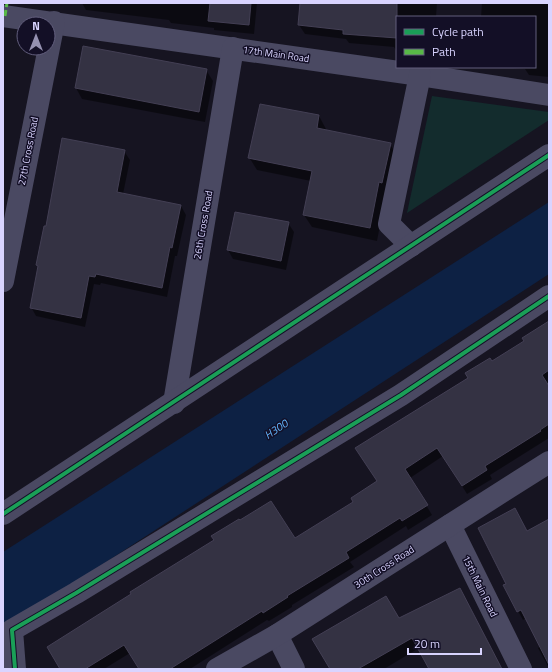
<svg xmlns="http://www.w3.org/2000/svg" width="552" height="672" font-family="'Titillium Web',sans-serif">
<style>
.green{fill:#132c2d}
.water{fill:#0d2144}
.shadow{fill:#0007}
.building{fill:#343243;stroke:#433f54}
.lines{fill:none;stroke-linecap:round;stroke-linejoin:round}
.minor{stroke:#4a4962;stroke-width:22}
.quiet{stroke:#58b947;stroke-width:3;stroke-dasharray:6 3;stroke-linecap:butt}
.cycleway-casing{stroke:#130f26;stroke-width:6}
.cycleway{stroke:#1a9f57;stroke-width:4}
.labels{text-anchor:middle;dominant-baseline:central;stroke-width:3;stroke-linejoin:round;paint-order:stroke}
.street-label{font-size:10px;fill:#d9d4ff;stroke:#130f26}
.water-label{font-size:11px;font-style:italic;fill:#62b6ff;stroke:#130f26}
</style>
<rect width="100%" height="100%" fill="#161421"/>
<polygon class="green" points="432,96 549,112 549,120 407,213"/>
<polygon class="water" points="549,202 549,274 3,629 3,552"/>
<g class="shadow">
<polygon points="82,3 257,3 254,34 214,30 214,28 171,23 169,20 86,10"/>
<polygon points="301,3 437,3 436,17 397,17 397,52 394,47 349,43 346,39 305,34 299,25"/>
<polygon points="482,3 549,3 549,77 529,75 525,69 504,67 535,67 535,17 481,17"/>
<polygon points="206,70 213,81 205,122 82,99 76,88"/>
<polygon points="319,116 326,129 326,131 390,144 398,157 386,194 377,241 312,227 304,215 311,181 257,170 249,157"/>
<polygon points="124,151 130,160 123,194 181,206 186,215 177,256 175,256 167,297 101,283 100,285 94,284 85,327 36,316 31,307 39,268 37,265 47,227"/>
<polygon points="288,223 294,232 286,270 233,259 228,250"/>
<polygon points="549,322 549,438 490,475 492,479 467,494 443,456 410,478 432,515 408,530 406,526 350,562 354,567 292,605 292,607 269,621 267,620 190,669 140,669 130,653 104,669 61,669 294,539 354,502 378,482 469,378 525,341"/>
<polygon points="549,520 549,668 538,648 541,646 526,618 523,620 518,611 507,584 527,532"/>
<polygon points="399,619 502,669 430,669 419,648 384,669 331,669"/>
</g>
<g class="building">
<polygon points="210,3 251,3 249,25 208,21"/>
<polygon points="300,3 397,3 397,38 343,34 343,30 298,25"/>
<polygon points="83,46 207,69 199,112 75,88"/>
<polygon points="260,104 319,115 317,128 391,143 382,183 379,182 370,228 303,215 312,171 248,158"/>
<polygon points="62,138 125,150 117,192 181,205 172,248 170,247 162,288 96,274 95,277 89,276 81,318 30,308 38,266 36,265 44,226 46,226"/>
<polygon points="235,212 289,222 281,261 227,250"/>
<polygon points="549,321 549,370 542,375 549,386 549,424 540,430 541,431 485,466 487,470 462,486 437,448 405,469 428,505 402,521 400,518 346,552 349,558 287,596 288,597 263,613 262,611 170,669 139,669 124,645 85,669 60,669 47,647 131,594 130,592 214,540 211,536 239,519 240,520 271,501 295,538 353,502 351,498 377,481 355,448 468,378 465,373 490,358 492,361 524,341 522,338"/>
<polygon points="515,508 527,531 549,519 549,665 521,610 517,612 503,585 506,584 478,528"/>
<polygon points="460,588 502,669 429,669 412,638 358,669 330,669 312,639 386,596 399,618"/>
</g>
<g class="lines">
<g class="minor">
<polyline points="3,16 420,75 549,95"/>
<polyline points="411,246 389,224 420,75"/>
<polyline points="3,281 54,22"/>
<polyline points="174,403 233,48"/>
<polyline points="3,514 549,155"/>
<polyline points="450,525 521,669"/>
<polyline points="277,635 294,669"/>
<polyline points="15,669 12,630 76,593 401,395 549,296"/>
<polyline points="217,669 277,635 549,462"/>
</g>
<polyline class="quiet" points="5,16 7,3"/>
<defs>
<g id="cycleway">
<polyline points="3,514 549,155"/>
<polyline points="15,669 12,630 76,593 401,395 549,296"/>
</g>
</defs>
<use href="#cycleway" class="cycleway-casing"/>
<use href="#cycleway" class="cycleway"/>
</g>
<g class="labels">
<g class="street-label">
<text transform="translate(276 54) rotate(8)">17th Main Road</text>
<text transform="translate(28 151) rotate(-79)">27th Cross Road</text>
<text transform="translate(203 225) rotate(-80)">26th Cross Road</text>
<text transform="translate(384 567) rotate(-33)">30th Cross Road</text>
<text transform="translate(480 586) rotate(64)">15th Main Road</text>
</g>
<g class="water-label">
<text transform="translate(276 429) rotate(-34)">H300</text>
</g>
</g>
<rect width="552" height="672" fill="none" stroke="#d9d4ff" stroke-width="8"/>
<rect x="396" y="16" width="140" height="52" fill="#130f26" stroke="#625e7d"/>
<rect x="404" y="29" width="20" height="6" fill="#1a9f57" stroke="#625e7d"/>
<text x="432" y="36" font-size="12" fill="#d9d4ff">Cycle path</text>
<rect x="404" y="49" width="20" height="6" fill="#58b947" stroke="#625e7d"/>
<text x="432" y="56" font-size="12" fill="#d9d4ff">Path</text>
<g transform="translate(36 36)"><circle r="19" fill="#130f26" stroke="#625e7d"/>
<path d="M0-3L7 15L0 10L-7 15Z" fill="#9591b1"/>
<text y="-6" font-size="11" font-weight="bold" text-anchor="middle" fill="#d9d4ff">N</text>
</g>
<path d="M408 648v6h73v-6" fill="none" stroke="#d9d4ff" stroke-width="2"/>
<text x="414" y="648" font-size="12" fill="#d9d4ff" stroke="#130f26" stroke-width="3" paint-order="stroke">20 m</text>
</svg>
